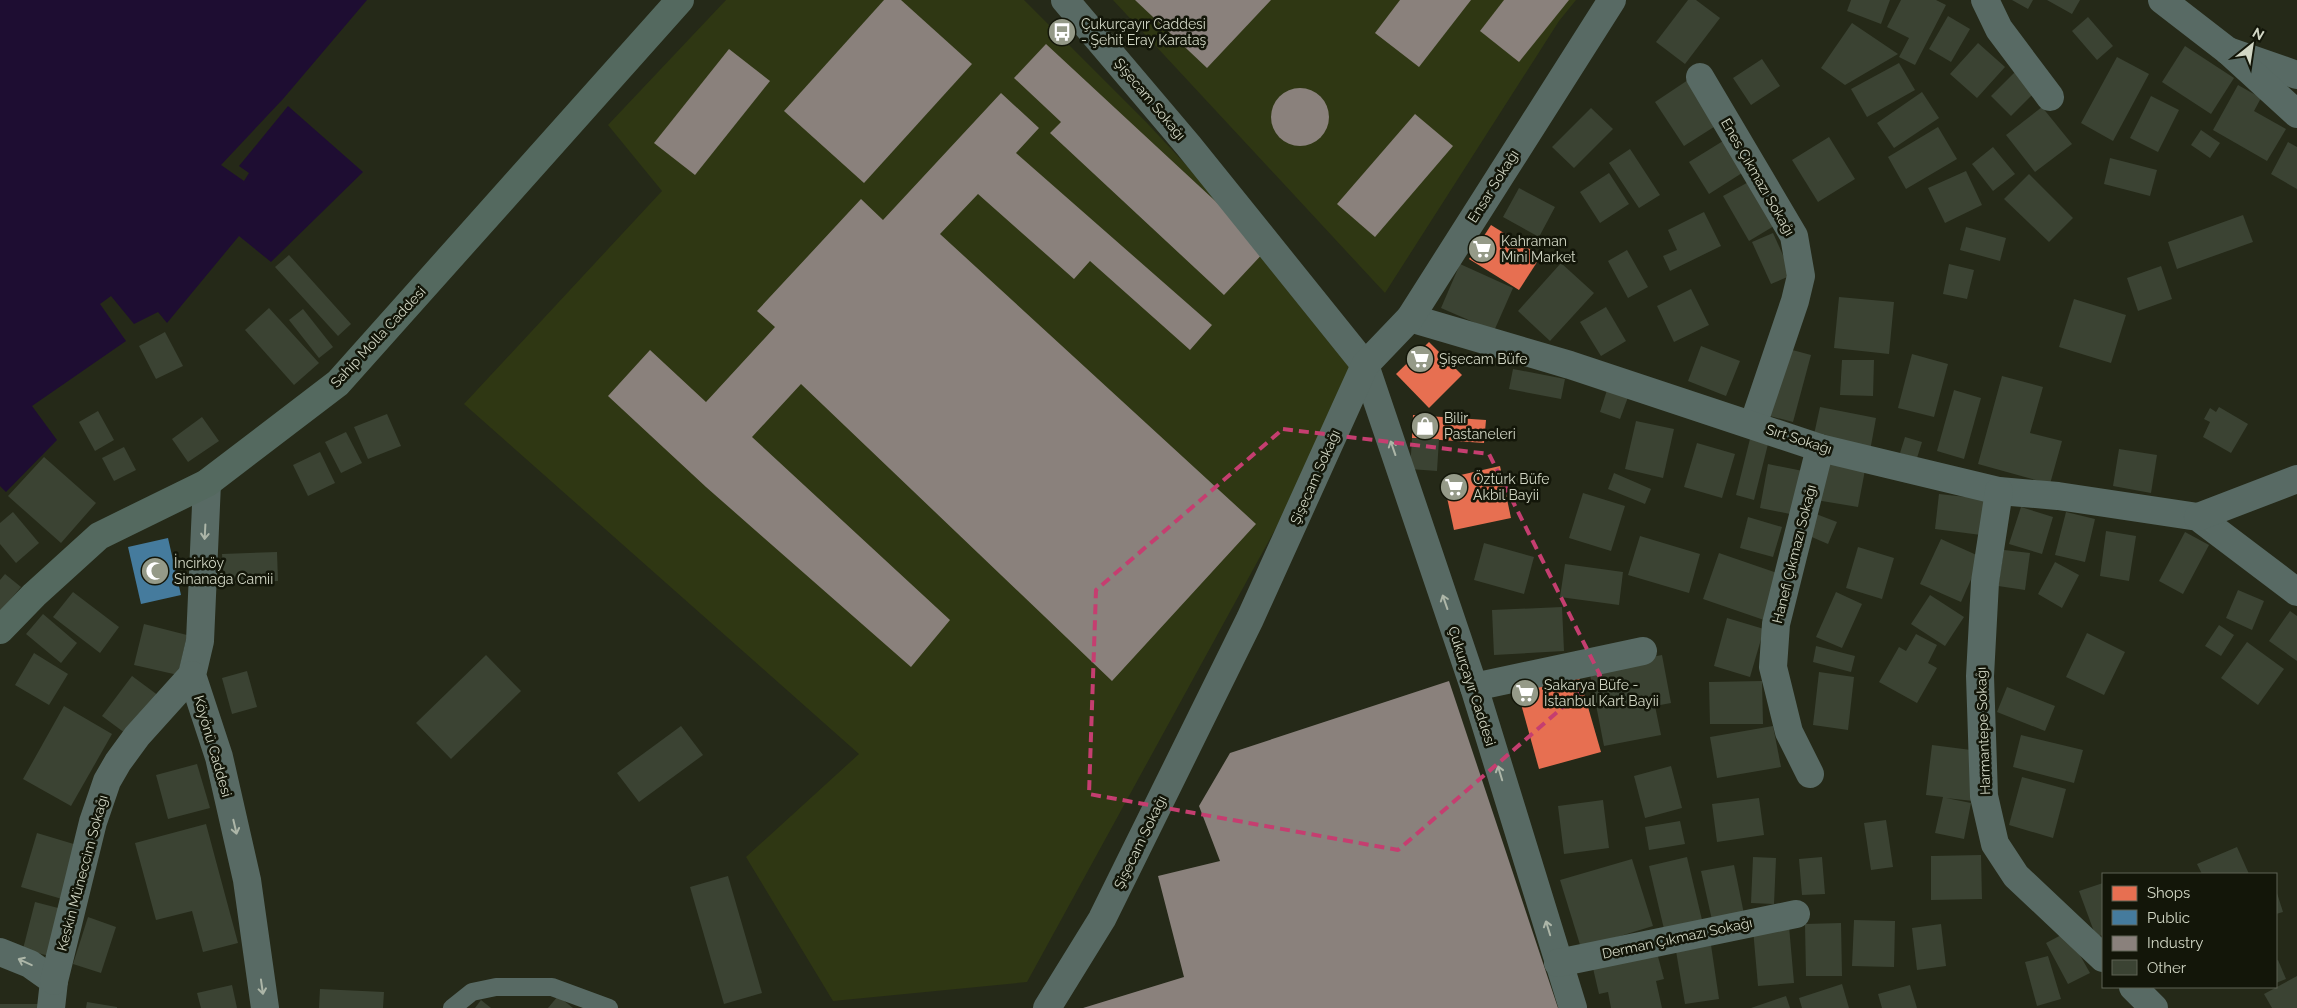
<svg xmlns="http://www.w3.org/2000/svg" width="2297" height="1008" font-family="Raleway,sans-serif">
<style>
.built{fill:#2f3713}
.water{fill:#1e0d32}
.shops{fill:#e76f51}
.public{fill:#457b9d}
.industry{fill:#8a817c}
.building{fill:#3b4333}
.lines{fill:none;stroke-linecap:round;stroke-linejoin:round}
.service{stroke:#586a64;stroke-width:18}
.minor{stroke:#586a64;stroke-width:28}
.tertiary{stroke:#586a64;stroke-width:28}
.primary{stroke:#54695f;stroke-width:28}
.oneway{stroke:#adb6a8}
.marked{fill:none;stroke:#c53e70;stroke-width:4;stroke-dasharray:10 6;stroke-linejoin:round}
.labels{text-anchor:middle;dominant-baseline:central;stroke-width:5;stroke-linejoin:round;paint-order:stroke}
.poi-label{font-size:14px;fill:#d2d7c5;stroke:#131609;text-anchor:start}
.street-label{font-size:14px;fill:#d2d7c5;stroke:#131609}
</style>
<rect width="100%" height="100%" fill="#252918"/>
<g class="built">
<polygon points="726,0 1024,0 1147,123 1368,360 1027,982 833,1001 746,857 859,754 464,404 662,191 608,125"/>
<polygon points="1113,0 1576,0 1559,21 1385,293"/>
</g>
<polygon class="water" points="0,0 367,0 283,99 221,165 244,181 249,173 239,166 288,106 363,172 271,262 239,236 167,323 158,312 134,324 111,296 100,304 126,341 32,406 57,440 6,492 0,486"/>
<g class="shops">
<polygon points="1491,225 1541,256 1519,290 1469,259"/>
<polygon points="1429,342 1462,375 1429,408 1396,374"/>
<polygon points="1413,415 1486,420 1484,443 1412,438"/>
<polygon points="1500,466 1511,518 1454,530 1443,479"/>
<polygon points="1577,669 1601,752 1539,769 1516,686"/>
</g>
<polygon class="public" points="168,538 181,595 141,604 128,547"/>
<g class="industry">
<polygon points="884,0 901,0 972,64 864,183 784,111"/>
<polygon points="1135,0 1271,0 1207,68"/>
<polygon points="1400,0 1471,0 1419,67 1375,33"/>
<polygon points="1504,0 1569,0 1519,62 1480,31"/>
<polygon points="1046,44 1267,249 1224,295 1050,133 1061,122 1014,78"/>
<polygon points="729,49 770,81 695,175 654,143"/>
<circle cx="1300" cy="117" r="29"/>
<polygon points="1001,93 1039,128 1016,153 1212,325 1190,350 1090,261 1074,279 978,194 940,234 1256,524 1112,681 801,384 752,437 950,620 911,667 706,487 608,396 650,350 706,402 775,327 757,311 861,199 883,220"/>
<polygon points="1415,114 1453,146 1375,237 1337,204"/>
<polygon points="1449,681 1558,1008 1083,1008 1184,977 1158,876 1220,861 1199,806 1230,753"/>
</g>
<g class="building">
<polygon points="1688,0 1696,0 1720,18 1685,64 1656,42"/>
<polygon points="1851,0 1890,0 1881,24 1847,11"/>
<polygon points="1901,0 1936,0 1946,5 1915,65 1899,57 1909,38 1887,27"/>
<polygon points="2012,0 2033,0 2028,9"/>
<polygon points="2047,0 2080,0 2072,14"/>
<polygon points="1948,16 1970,29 1951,62 1929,49"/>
<polygon points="2088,17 2113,46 2097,60 2072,31"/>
<polygon points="1852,23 1898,54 1845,85 1821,68"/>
<polygon points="1978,43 2005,67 1977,98 1950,74"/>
<polygon points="2185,46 2234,78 2211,114 2162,82"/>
<polygon points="2117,57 2149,74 2113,141 2081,123"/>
<polygon points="1762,59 1780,86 1751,105 1733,78"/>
<polygon points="1899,63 1915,90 1867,117 1851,89"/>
<polygon points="2017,70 2037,90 2011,116 1991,96"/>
<polygon points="1688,80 1717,125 1684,146 1655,102"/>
<polygon points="2238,85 2261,98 2254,111 2286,129 2267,161 2213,130"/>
<polygon points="1922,92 1939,118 1894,148 1877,123"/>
<polygon points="2151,96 2179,110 2158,152 2130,138"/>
<polygon points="2042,107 2072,144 2035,172 2006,135"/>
<polygon points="1591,108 1613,129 1574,168 1552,147"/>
<polygon points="1938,127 1957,159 1906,189 1888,157"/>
<polygon points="2201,130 2220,143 2210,158 2191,145"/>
<polygon points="1829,137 1855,179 1818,202 1792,160"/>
<polygon points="1723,141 1742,173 1709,194 1689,162"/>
<polygon points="2288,142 2297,147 2297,189 2271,174"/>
<polygon points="1993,147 2015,174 1993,191 1972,164"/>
<polygon points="1630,149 1660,195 1639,208 1609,163"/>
<polygon points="2110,158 2157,170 2150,196 2104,184"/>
<polygon points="1966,171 1982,205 1945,223 1928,188"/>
<polygon points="1609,173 1629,204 1600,223 1580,192"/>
<polygon points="2029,174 2073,218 2049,242 2004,199"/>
<polygon points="1754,179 1779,223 1749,241 1723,196"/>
<polygon points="1519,188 1555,207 1539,237 1503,217"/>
<polygon points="1704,212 1721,246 1670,271 1663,256 1677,250 1668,230"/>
<polygon points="2243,215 2253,242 2177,269 2168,242"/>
<polygon points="1966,227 2006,238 2000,261 1960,250"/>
<polygon points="1773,233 1792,275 1771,284 1752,242"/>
<polygon points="1627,250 1648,287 1628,298 1608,261"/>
<polygon points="289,255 351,324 338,336 275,267"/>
<polygon points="1561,263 1594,293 1550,341 1518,311"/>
<polygon points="1460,264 1513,288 1494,331 1441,308"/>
<polygon points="1949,264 1974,270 1967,299 1943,294"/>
<polygon points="2161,266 2172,299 2138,311 2127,278"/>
<polygon points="1691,289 1709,325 1674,342 1657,306"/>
<polygon points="1839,297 1894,302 1889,354 1834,348"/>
<polygon points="2074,299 2126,315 2111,363 2059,347"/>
<polygon points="1606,307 1626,341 1601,356 1580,322"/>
<polygon points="269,308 319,363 294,385 245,330"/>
<polygon points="303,309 333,347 319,358 289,320"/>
<polygon points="165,332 183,366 156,379 139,346"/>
<polygon points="1701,346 1740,361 1726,396 1688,381"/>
<polygon points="1785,348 1811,355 1793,422 1766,415"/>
<polygon points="1912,354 1948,364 1934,417 1898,408"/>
<polygon points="1842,360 1874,360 1873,396 1840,395"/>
<polygon points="1513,369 1565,379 1561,399 1509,389"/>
<polygon points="2002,376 2043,387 2030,433 2062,441 2050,484 1978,464"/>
<polygon points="1607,390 1628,397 1620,419 1600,412"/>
<polygon points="1954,390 1981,398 1964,459 1937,451"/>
<polygon points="1820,407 1876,418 1870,451 1813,439"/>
<polygon points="2219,407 2248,424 2231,453 2203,437 2210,422 2204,419 2210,408 2216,412"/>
<polygon points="98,411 114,440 95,451 79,422"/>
<polygon points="387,414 401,446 368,459 354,427"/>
<polygon points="202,417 219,441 188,462 172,439"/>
<polygon points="1636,421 1674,429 1663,478 1625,469"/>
<polygon points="346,432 362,463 341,473 325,442"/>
<polygon points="1905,437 1922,442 1917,458 1900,453"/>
<polygon points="1412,438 1439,439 1437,471 1410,469"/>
<polygon points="1750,439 1768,444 1754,500 1736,495"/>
<polygon points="1697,443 1735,454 1722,498 1684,487"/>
<polygon points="124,447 136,470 114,481 102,458"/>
<polygon points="2119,449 2157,455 2151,493 2113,486"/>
<polygon points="320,452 335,483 308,496 293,465"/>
<polygon points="44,457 96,503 61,543 8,496"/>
<polygon points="1822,462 1865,470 1858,507 1816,500"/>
<polygon points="1768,464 1803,471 1795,515 1760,508"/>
<polygon points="1614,473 1651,489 1645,504 1608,489"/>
<polygon points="1583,493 1625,506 1611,551 1569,538"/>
<polygon points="1939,494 1985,499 1981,535 1935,529"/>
<polygon points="2021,507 2053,517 2042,554 2009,544"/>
<polygon points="13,512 39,543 16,563 0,544 0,523"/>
<polygon points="2066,512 2095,519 2085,562 2055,555"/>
<polygon points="1816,514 1837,522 1828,544 1807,535"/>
<polygon points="1748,517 1782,527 1773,557 1740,548"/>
<polygon points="2106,531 2136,536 2129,581 2100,576"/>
<polygon points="2185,532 2209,545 2183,594 2159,581"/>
<polygon points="1640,536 1700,554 1689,593 1628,575"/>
<polygon points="1941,539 1981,557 1961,602 1920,584"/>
<polygon points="1484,543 1534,557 1524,594 1474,580"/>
<polygon points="1858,547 1894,558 1882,599 1846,588"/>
<polygon points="2004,550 2030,553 2025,590 1998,586"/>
<polygon points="277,552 278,581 224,583 222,554"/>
<polygon points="1719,553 1780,574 1764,620 1703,599"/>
<polygon points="2055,562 2079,575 2062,608 2038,594"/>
<polygon points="1565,564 1623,572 1619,605 1560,597"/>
<polygon points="5,574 21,587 0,612 0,580"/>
<polygon points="2238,590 2264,601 2252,630 2226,618"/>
<polygon points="73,592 119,627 100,653 53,617"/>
<polygon points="1836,592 1862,604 1842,648 1816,637"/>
<polygon points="1930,595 1964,617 1945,646 1911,624"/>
<polygon points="1562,607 1564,651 1494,655 1492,610"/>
<polygon points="2290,611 2297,616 2297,661 2269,641"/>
<polygon points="43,614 77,643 61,663 26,634"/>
<polygon points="1727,618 1764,629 1750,677 1714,666"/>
<polygon points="144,624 187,635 178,675 134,665"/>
<polygon points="2219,625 2234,635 2221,656 2205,646"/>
<polygon points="2087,633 2125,652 2104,695 2066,677"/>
<polygon points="1916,634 1937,645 1928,663 1937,668 1917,703 1879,682 1899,647 1906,651"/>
<polygon points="2247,642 2284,669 2258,705 2221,678"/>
<polygon points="1816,646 1855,656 1851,672 1813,662"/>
<polygon points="34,653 68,674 49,705 15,685"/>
<polygon points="486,655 521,691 451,759 416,723"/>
<polygon points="1662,655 1671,703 1655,706 1661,735 1604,746 1589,669"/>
<polygon points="247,671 257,707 232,714 222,678"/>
<polygon points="1819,672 1854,677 1848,730 1813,725"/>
<polygon points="132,676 159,696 129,736 102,716"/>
<polygon points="1762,681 1763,724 1710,724 1709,682"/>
<polygon points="2007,687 2055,706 2045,731 1997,712"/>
<polygon points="64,706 112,734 71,806 23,779"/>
<polygon points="681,726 703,755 639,802 617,773"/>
<polygon points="1773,726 1781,767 1717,778 1710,737"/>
<polygon points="2021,735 2083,750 2074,783 2013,767"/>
<polygon points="1932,745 1979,751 1973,801 1946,798 1971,803 1964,839 1935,833 1943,797 1926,795"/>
<polygon points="197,764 210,808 168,819 156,775"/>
<polygon points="1671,766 1682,808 1645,818 1634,776"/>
<polygon points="2022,777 2066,789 2053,838 2009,825"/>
<polygon points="1759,798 1764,835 1717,842 1712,804"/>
<polygon points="1603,800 1609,848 1564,854 1558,806"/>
<polygon points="1886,820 1893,867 1871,870 1864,823"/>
<polygon points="1680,821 1685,844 1649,850 1645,827"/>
<polygon points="206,824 238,943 203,952 192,911 156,920 135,843"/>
<polygon points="37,833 77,845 62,899 21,887"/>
<polygon points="2237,847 2249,874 2202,874 2197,864"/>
<polygon points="1981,855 1982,899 1931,900 1931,856"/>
<polygon points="1687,857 1702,920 1664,929 1649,866"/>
<polygon points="1753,857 1776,858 1774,904 1751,903"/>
<polygon points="1822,857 1825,894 1802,895 1799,859"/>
<polygon points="1632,859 1653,926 1581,948 1560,880"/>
<polygon points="1734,865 1744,914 1712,920 1701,871"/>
<polygon points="728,876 762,993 724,1004 690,887"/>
<polygon points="2103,883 2103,935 2096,937 2079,891"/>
<polygon points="2276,890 2283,912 2276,914"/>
<polygon points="35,902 62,909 49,956 23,949"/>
<polygon points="88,917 116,927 101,973 73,964"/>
<polygon points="1854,920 1895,921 1894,967 1852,966"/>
<polygon points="1841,923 1842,976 1806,976 1805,924"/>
<polygon points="1941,924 1946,966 1917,970 1912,928"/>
<polygon points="1789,926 1794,983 1758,986 1753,929"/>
<polygon points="2067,932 2090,973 2068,984 2046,943"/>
<polygon points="1711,945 1719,999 1685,1004 1676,951"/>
<polygon points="1656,949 1664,979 1656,981 1662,1008 1611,1008 1608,992 1599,994 1592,964"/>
<polygon points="2048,956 2061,999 2037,1006 2025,962"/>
<polygon points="2278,960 2286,979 2276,983 2276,961"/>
<polygon points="2297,976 2297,1008 2272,1008 2264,994"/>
<polygon points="1842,984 1849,1008 1802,1008 1799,998"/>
<polygon points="232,985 237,1008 201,1008 197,993"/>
<polygon points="1910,985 1917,1008 1882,1008 1878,994"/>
<polygon points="320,989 384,992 383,1008 319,1008"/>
<polygon points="558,996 573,1008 548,1008"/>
<polygon points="1786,996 1790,1008 1751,1008"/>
<polygon points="481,1000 491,1008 475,1008"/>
<polygon points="87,1002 117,1007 117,1008 86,1008"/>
<rect x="0" y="1004" width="38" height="4"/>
</g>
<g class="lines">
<polyline class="service" points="452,1008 472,992 496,987 552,987 609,1008"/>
<g class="minor">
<polyline points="1065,0 1188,145 1365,365 1474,687 1573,1008"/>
<polyline points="1985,0 1999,29 2050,97"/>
<polyline points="2228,51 2297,75"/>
<polyline points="1700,77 1794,236 1801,276 1795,301 1753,425"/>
<polyline points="1410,318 1570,365 1820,448 1999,491 2058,496 2198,517 2297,592"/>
<polyline points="207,483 200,641 192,675 219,757 247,880 265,1008"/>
<polyline points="1999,491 1985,582 1980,676 1984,796 1995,844 2016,876 2103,958"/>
<polyline points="2198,517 2297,479"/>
<polyline points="1474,687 1643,651"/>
<polyline points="1810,774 1789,732 1773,667 1776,624 1820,448"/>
<polyline points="0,952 30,964 54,981 51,1008"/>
<polyline points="1558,963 1796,914"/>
<polyline points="54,981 93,822 107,781 118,762 137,736 192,675"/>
<polyline points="2133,987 2154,1008"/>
<polyline points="1047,1008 1102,919 1250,619 1365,365 1410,318 1612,0"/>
</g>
<polyline class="tertiary" points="2162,0 2228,51 2297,114"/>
<polyline class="primary" points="0,630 34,595 99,536 207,483 338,383 680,0"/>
</g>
<defs><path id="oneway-shaft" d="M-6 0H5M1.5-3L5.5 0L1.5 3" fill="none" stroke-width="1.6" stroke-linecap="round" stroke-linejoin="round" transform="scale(1.25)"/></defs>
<g class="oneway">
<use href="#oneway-shaft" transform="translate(1393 448) rotate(-109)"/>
<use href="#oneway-shaft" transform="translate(205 532) rotate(93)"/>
<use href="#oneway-shaft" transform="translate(1445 602) rotate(-109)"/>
<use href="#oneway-shaft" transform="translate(1500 773) rotate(-107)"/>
<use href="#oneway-shaft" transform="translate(235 827) rotate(77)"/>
<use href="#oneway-shaft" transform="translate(1548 928) rotate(-107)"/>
<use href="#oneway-shaft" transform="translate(25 962) rotate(-155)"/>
<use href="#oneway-shaft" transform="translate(262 987) rotate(82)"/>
</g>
<path class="marked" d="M1283,429L1489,454L1600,675L1398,850L1089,794L1096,590Z"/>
<defs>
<symbol id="bus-disc" viewBox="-11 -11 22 22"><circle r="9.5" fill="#959a88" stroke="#131609"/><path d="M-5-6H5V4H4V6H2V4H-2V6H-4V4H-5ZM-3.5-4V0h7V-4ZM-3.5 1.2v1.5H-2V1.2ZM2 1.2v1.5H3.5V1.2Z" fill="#fff"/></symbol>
<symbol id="supermarket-disc" viewBox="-11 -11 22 22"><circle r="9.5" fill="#959a88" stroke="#131609"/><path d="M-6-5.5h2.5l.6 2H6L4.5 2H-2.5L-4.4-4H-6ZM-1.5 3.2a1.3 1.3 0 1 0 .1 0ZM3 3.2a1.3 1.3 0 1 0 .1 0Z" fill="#fff"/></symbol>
<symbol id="shop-disc" viewBox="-11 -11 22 22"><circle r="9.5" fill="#959a88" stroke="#131609"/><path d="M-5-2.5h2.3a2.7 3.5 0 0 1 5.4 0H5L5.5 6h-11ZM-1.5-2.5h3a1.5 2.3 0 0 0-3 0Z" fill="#fff"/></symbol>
<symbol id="mosque-disc" viewBox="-11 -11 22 22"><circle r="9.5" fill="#959a88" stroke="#131609"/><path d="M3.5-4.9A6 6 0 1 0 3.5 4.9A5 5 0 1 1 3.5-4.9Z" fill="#fff"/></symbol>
</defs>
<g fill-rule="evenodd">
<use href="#bus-disc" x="1046" y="16" width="32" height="32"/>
<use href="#supermarket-disc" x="1466" y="233" width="32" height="32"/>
<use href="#supermarket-disc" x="1404" y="343" width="32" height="32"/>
<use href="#shop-disc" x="1409" y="410" width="32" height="32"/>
<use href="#supermarket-disc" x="1438" y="471" width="32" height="32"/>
<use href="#mosque-disc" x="139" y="555" width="32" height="32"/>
<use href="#supermarket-disc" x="1509" y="677" width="32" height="32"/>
</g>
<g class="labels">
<g class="poi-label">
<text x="1081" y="24">Çukurçayır Caddesi<tspan x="1081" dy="16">- Şehit Eray Karataş</tspan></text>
<text x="1501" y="241">Kahraman<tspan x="1501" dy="16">Mini Market</tspan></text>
<text x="1439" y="359">Şişecam Büfe</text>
<text x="1444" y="418">Bilir<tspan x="1444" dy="16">Pastaneleri</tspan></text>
<text x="1473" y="479">Öztürk Büfe<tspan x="1473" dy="16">Akbil Bayii</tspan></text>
<text x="174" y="563">İncirköy<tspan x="174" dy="16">Sinanağa Camii</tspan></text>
<text x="1544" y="685">Sakarya Büfe -<tspan x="1544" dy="16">İstanbul Kart Bayii</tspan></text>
</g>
<g class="street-label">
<text transform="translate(1150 99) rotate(50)">Şişecam Sokağı</text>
<text transform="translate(1758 177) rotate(60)">Enes Çıkmazı Sokağı</text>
<text transform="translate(1493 186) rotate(-58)">Ensar Sokağı</text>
<text transform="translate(378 337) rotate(-47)">Sahip Molla Caddesi</text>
<text transform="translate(1799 439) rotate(18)">Sırt Sokağı</text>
<text transform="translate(1315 477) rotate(-66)">Şişecam Sokağı</text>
<text transform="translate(1794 554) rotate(-76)">Hanefi Çıkmazı Sokağı</text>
<text transform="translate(1472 686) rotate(72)">Çukurçayır Caddesi</text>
<text transform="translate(1983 731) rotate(-92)">Harmantepe Sokağı</text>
<text transform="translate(213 746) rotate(74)">Köyönü Caddesi</text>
<text transform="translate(1140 842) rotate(-64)">Şişecam Sokağı</text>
<text transform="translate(82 873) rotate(-75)">Keskin Müneccim Sokağı</text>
<text transform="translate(1677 938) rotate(-12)">Derman Çıkmazı Sokağı</text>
</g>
</g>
<rect x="2102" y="873" width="175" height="115" fill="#131609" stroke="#5f6354"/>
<rect x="2112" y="886" width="25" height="15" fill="#e76f51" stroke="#5f6354"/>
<text x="2147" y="898" font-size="15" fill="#d2d7c5">Shops</text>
<rect x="2112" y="910" width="25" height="15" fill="#457b9d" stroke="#5f6354"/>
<text x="2147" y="923" font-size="15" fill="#d2d7c5">Public</text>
<rect x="2112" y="936" width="25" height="15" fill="#8a817c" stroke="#5f6354"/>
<text x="2147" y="948" font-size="15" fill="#d2d7c5">Industry</text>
<rect x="2112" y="960" width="25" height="15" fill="#3b4333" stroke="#5f6354"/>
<text x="2147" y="973" font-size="15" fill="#d2d7c5">Other</text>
<g transform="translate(2252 45) rotate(30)" stroke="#131609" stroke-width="4" paint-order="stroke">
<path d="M0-4L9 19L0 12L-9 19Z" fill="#d2d7c5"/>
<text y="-8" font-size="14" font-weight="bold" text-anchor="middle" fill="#d2d7c5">N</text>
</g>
</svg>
